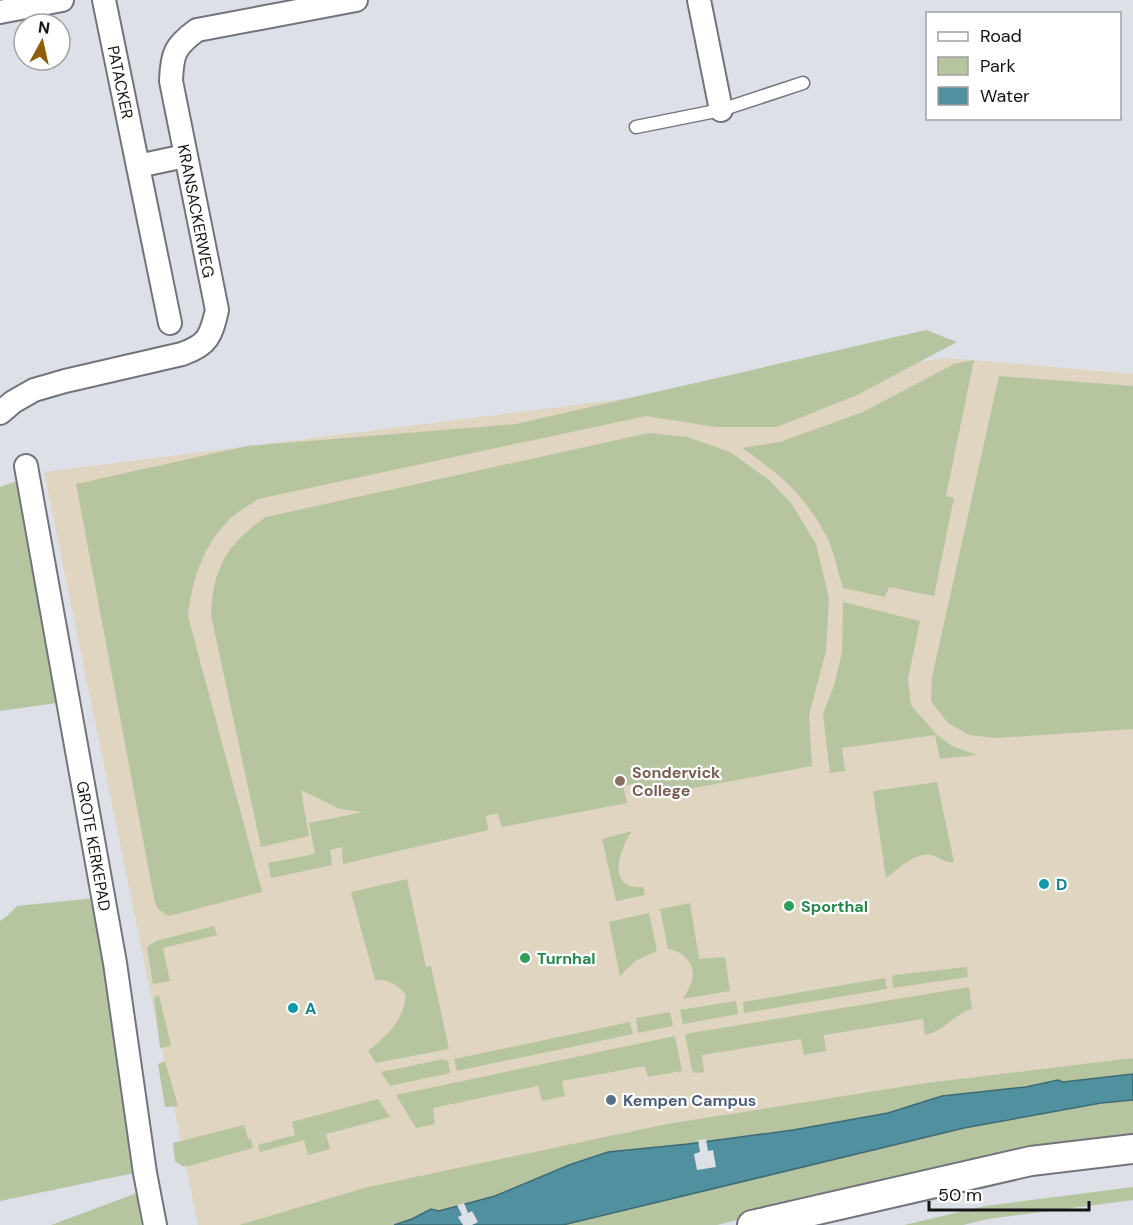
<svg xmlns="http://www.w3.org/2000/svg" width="1133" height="1225" font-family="'DM Sans',sans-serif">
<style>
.education{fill:#dfd5c0}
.green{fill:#b6c59f}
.water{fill:#51909f;stroke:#3e6b76;stroke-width:1.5}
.pier{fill:#dde0e7}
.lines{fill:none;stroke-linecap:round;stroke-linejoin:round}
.service-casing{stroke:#72747b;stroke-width:15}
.minor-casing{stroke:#72747b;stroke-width:26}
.tertiary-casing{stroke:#72747b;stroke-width:32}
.service{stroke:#fff;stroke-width:12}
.minor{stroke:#fff;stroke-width:22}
.tertiary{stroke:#fff;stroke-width:28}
.education-dot{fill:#8d6e63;stroke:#fff;stroke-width:2}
.culture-dot{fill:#0f9aa8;stroke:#fff;stroke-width:2}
.leisure-dot{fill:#2e9e5b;stroke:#fff;stroke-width:2}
.service-dot{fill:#5c6f8a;stroke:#fff;stroke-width:2}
.labels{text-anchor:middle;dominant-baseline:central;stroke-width:4.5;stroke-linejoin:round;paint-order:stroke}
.street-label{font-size:16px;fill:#131417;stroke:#fff}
.education-label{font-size:16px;font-weight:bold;fill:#785e54;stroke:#fff;text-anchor:start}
.culture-label{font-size:16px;font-weight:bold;fill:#0d838f;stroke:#fff;text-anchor:start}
.leisure-label{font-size:16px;font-weight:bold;fill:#27864d;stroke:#fff;text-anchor:start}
.service-label{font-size:16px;font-weight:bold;fill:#4e5e75;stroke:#fff;text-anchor:start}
</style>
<rect width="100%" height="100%" fill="#dde0e7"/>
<polygon class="education" points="949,358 1133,374 1133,1089 394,1225 198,1225 44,472"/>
<g class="green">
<path d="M926,330L957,342L857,395L777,427H716L646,416L258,499C248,506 235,513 227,522C202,548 192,581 188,616L262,892L169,916L158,909L155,903L76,484L247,446L516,424Z"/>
<path d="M974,360L946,496L954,498L934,596L889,587L885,597L843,588C838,573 835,554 828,539C805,495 781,475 742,448L780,442L863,412L954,364Z"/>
<polygon points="999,376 1133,386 1133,729 995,738 969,735 948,723 931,701 932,677"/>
<path d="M649,433L687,437L730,452L769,480L791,503L816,544L829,598L826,651L809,715L812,766L639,798L636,783L623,786L627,803L502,827L497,813L486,816L488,830L343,864L342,847L330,850L332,865L271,878L268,863L315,854L309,823L363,812L340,809L301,790L309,836L261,847L211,615C213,567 227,544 266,517Z"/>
<polygon points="20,480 64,702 0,711 0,487"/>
<polygon points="843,602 920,621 908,679 911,705 937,735 952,746 977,755 940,759 935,735 842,748 845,771 830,773 823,714 834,686 842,653"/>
<path d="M937,782L954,862C944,863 941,858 932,855C916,851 898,869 886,878L873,791Z"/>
<path d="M632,831C619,849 606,890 643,887L645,895L616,901L602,839Z"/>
<path d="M407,879L426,967L431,966L449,1049L376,1063L368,1051C387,1036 404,1020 406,995C398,984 388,979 375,980L351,892Z"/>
<polygon points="95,898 134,1173 0,1201 0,921 7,916 17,906"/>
<path d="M690,903L699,959L725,957L730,991L683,999C686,993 690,987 692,981C697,965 683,951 668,949L660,909Z"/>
<polygon points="649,913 657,951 635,961 620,976 609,922"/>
<polygon points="214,926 217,935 163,948 170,981 153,984 147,947 156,941"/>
<polygon points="967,967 968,977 893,988 892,977 894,975"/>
<polygon points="885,978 887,989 744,1013 743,1002"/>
<path d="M969,987L972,1009C954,1014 943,1032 925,1035L923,1019L824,1035L826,1051L804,1055L801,1039L702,1055L704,1072L695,1073L692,1070L685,1034Z"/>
<polygon points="159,995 171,1046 160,1048 154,998"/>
<polygon points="736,1001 738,1014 683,1024 680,1010"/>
<polygon points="670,1012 673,1026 638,1033 636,1018"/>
<polygon points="630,1022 633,1034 457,1071 454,1059"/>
<polygon points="675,1036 682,1071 648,1077 645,1066 562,1081 565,1096 542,1101 538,1086 433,1108 435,1124 416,1128 396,1095"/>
<polygon points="1133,1058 1133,1074 1063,1082 1058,1080 1026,1087 942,1096 888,1113 793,1130 688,1144 608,1152 569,1165 495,1196 439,1211 431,1209 412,1219 394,1225 239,1225 368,1187 667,1124 926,1083"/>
<polygon points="444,1059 444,1061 448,1060 450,1073 390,1086 381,1072"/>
<polygon points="165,1061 178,1106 165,1107 158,1064"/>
<polygon points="378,1099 390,1117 326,1134 330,1149 308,1155 304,1140 260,1152 258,1145 295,1135 292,1122"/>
<polygon points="1133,1100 1133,1140 784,1209 717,1225 563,1225 964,1128 1101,1103"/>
<polygon points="244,1125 248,1139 251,1139 253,1148 189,1166 182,1166 175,1161 173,1143"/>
<polygon points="1133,1187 1133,1200 988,1219 963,1225 904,1225 985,1206"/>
<polygon points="137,1193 141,1225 51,1225"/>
</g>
<polygon class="water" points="1133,1074 1133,1100 1101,1103 964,1128 563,1225 394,1225 412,1219 431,1209 439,1211 495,1196 569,1165 608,1152 688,1144 793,1130 888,1113 942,1096 1026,1087 1058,1080 1063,1082"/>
<g class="pier">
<polygon points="706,1139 708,1151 713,1150 716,1167 697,1170 694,1154 700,1152 698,1140"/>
<polygon points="464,1203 468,1213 472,1211 478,1222 472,1225 463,1225 458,1217 462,1215 457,1205"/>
</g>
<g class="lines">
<defs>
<polyline id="service" points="636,127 721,110 803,83"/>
<g id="minor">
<path id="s1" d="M104,0L170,323"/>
<polyline points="699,0 721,110"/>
<polyline points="0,12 62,0"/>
<polyline points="138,166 185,156"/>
<path d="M0,413L13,402L34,390L65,381L182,354C208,345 211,336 217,310L171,81C172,53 175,46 197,30L356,0"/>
<path id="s2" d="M26,466L115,963L145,1173L155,1225"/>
</g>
<polyline id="tertiary" points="752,1225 1031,1161 1133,1149"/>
</defs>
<use href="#service" class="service-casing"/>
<use href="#minor" class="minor-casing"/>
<use href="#tertiary" class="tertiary-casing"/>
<use href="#service" class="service"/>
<use href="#minor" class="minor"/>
<use href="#tertiary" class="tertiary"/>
</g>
<circle class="education-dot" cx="620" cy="781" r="6"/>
<g class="culture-dot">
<circle cx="1044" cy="884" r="6"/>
<circle cx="293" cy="1008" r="6"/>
</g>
<g class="leisure-dot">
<circle cx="789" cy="906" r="6"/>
<circle cx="525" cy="958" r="6"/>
</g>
<circle class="service-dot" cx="611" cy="1100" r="6"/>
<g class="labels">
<g class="street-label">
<text stroke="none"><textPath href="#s1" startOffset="84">PATACKER</textPath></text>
<text transform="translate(196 211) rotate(79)">KRANSACKERWEG</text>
<text stroke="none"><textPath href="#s2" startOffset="386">GROTE KERKEPAD</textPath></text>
</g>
<g class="education-label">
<text x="632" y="772">Sondervick<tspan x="632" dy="18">College</tspan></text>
</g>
<g class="culture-label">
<text x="1056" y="884">D</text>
<text x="305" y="1008">A</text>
</g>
<g class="leisure-label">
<text x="801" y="906">Sporthal</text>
<text x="537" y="958">Turnhal</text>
</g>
<g class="service-label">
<text x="623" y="1100">Kempen Campus</text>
</g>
</g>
<rect x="926" y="12" width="195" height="108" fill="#ffffff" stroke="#a1a1a2" stroke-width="1.5"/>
<rect x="938" y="32" width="30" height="9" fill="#ffffff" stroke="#a1a1a2" stroke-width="1.5"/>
<text x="980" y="42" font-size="18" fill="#131417">Road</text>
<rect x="938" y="57" width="30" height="18" fill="#b6c59f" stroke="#a1a1a2" stroke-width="1.5"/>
<text x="980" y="72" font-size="18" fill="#131417">Park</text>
<rect x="938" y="87" width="30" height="18" fill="#51909f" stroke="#a1a1a2" stroke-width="1.5"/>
<text x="980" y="102" font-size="18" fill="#131417">Water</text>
<g transform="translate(42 42) rotate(8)"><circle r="28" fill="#ffffff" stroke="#a1a1a2" stroke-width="1.5"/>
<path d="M0-4.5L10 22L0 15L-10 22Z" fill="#8f5e0a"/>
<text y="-9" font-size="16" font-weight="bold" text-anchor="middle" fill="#131417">N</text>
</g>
<path d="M929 1201v9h160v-9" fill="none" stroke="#131417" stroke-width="3"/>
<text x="938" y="1201" font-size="18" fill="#131417" stroke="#ffffff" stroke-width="4.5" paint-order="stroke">50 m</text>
</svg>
